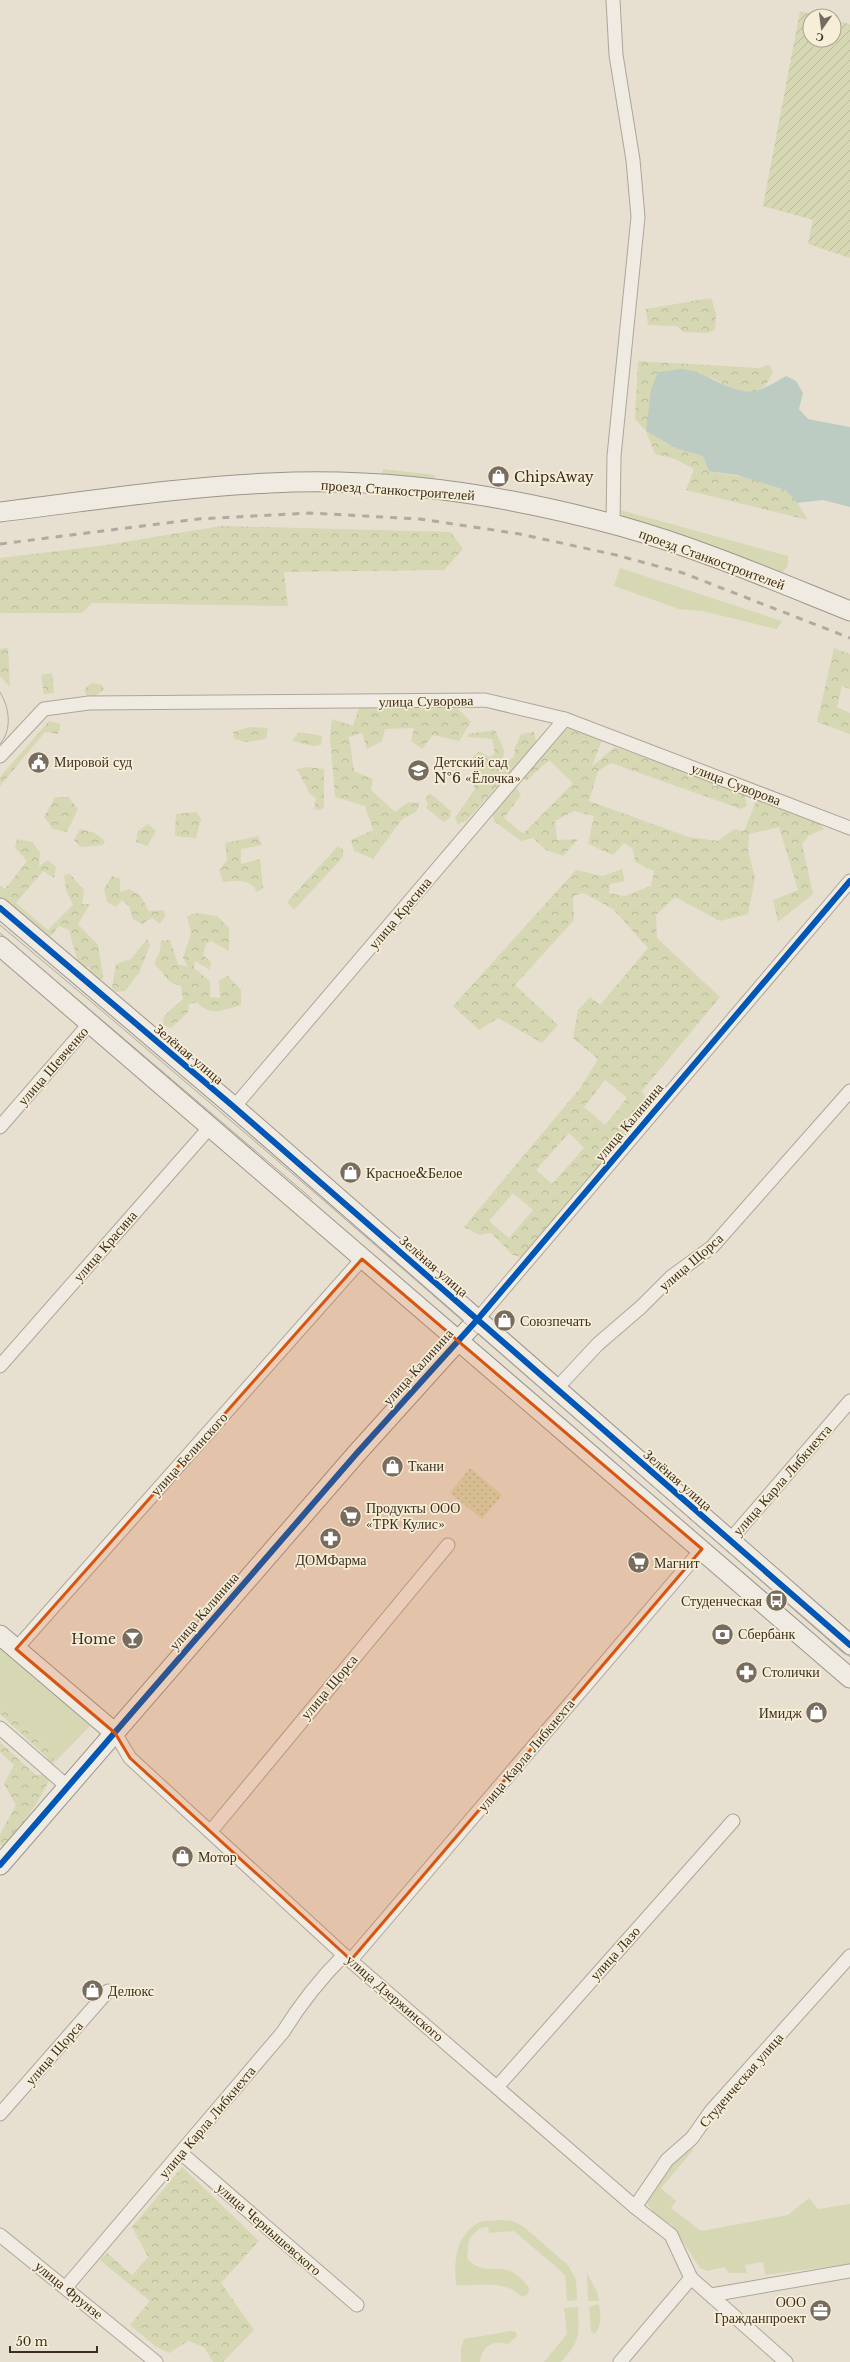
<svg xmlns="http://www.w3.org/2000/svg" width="850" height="2362" font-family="'Libre Baskerville',serif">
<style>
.grass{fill:#d6d7b3}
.forest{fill:url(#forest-crowns);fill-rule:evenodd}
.park{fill:url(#park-dots)}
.garden{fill:url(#garden-furrows)}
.water{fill:#bcccc2}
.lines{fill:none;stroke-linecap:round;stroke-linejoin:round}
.street-casing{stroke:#ada599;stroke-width:15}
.secondary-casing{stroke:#9c958a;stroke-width:21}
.street{stroke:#efebe3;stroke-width:13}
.secondary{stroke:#efebe3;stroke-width:19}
.tram{stroke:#afaaa2;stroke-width:1}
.rail{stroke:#afaaa2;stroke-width:3;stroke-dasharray:7 7;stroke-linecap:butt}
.cycleway-casing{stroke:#f7eed8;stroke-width:8}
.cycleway{stroke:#0057b8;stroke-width:6}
.marked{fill:#d7550e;fill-opacity:0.2;stroke:#d7550e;stroke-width:3;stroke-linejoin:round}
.labels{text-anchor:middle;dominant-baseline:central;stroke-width:3.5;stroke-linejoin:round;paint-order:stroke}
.poi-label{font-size:14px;fill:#3d2e20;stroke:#f7eed8;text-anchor:start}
.street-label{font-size:14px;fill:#3d2e20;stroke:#f7eed8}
</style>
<defs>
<pattern id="forest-crowns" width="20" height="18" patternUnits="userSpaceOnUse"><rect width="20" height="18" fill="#d6d7b3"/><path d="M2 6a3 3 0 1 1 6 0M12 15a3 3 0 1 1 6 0" fill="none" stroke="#b9b99a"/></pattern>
<pattern id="park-dots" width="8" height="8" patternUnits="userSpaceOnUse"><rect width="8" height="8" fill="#d6d7b3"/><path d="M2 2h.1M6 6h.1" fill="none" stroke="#b9b99a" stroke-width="1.8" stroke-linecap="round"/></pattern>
<pattern id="garden-furrows" width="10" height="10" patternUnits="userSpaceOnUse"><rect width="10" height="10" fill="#d6d7b3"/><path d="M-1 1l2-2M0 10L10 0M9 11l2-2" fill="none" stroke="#b9b99a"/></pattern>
</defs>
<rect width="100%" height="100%" fill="#e7e0d1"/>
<g class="grass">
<polygon points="383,469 435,475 434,482 382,475"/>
<polygon points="620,510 788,556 788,566 781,574 625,518 619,511"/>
<polygon points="620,568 782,621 777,629 702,611 679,609 614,586"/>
<polygon points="0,1647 90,1726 55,1762 54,1754 0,1707"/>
<polygon points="695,2148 661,2188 676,2201 671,2208 701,2231 788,2215 809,2198 818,2209 850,2204 850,2264 765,2275 763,2262 745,2265 747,2273 729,2273 724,2267 707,2271 700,2268 672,2225 655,2214 646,2202 652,2189 681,2153"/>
<path d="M501,2220L513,2221L524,2227L568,2265L576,2280L577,2300L567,2301L565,2276L561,2271L514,2231L489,2233L488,2227L480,2228L469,2239L467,2258C481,2275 492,2265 510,2271C517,2273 524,2282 529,2287L528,2294L522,2297C504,2278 479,2287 456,2285C454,2263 455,2238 476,2224C482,2220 493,2221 501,2220Z"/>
<polygon points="587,2273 597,2292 599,2301 588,2301"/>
<path d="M598,2304C602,2311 601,2330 594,2334L591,2330L589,2307Z"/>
<path d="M578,2307C579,2336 581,2340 561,2362H544L567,2334L564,2308Z"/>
<path d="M511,2331L516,2332L517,2336L508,2344C493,2339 482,2346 480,2362H461V2348L464,2339Z"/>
</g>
<g class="forest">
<polygon points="711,298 716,314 715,329 708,333 683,332 677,326 648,325 646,309"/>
<path d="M638,361L759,368L769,365L773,371C771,375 768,384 763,387C748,399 725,386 711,377L678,449L703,456L718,473C735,475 771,481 786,490C795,496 802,511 808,520L686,490L694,469L675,459L655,454L646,431L635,419Z"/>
<polygon points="221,526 451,532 463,549 444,570 284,572 288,606 92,603 82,613 0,613 0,558 106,545"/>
<polygon points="8,648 10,687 0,676 0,649"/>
<polygon points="834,648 850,654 850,689 842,686 837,707 850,713 850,734 817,722"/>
<polygon points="52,673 54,693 44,694 41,675"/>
<polygon points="91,683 102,685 104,690 94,697 87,696 84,690"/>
<polygon points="359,708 457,708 471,722 459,741 433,735 422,749 411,741 414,728 385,729 382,741 367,749 362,733 349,737 354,771 373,779 371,790 395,812 408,802 420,803 416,812 402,819 373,859 354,851 351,840 373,830 365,806 335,797 330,736 332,719 353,726"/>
<polygon points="49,721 61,724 58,734 45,732 0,786 0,777"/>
<polygon points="250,727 268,728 266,739 247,742 234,739 233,732"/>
<path d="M566,728L602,740L592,766L615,747L744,792L747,806L741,809L611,763L598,771L589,801L689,837L718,841L734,829L744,831L757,799L816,818L824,829L808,836L802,844L813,894L778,922L773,900L798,890L779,827L749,834L748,850L755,878L748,914L720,921L675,897L656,915L657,938L720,997L642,1091L651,1109L528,1259L513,1255L491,1233L479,1235L464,1227L581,1087L598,1059L573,1038L578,1010L590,997L600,1005L648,948L613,909L584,893L573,896L574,920L515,985L558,1025L542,1043L498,1018L479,1030L453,1006L576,870L603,876L622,869L625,881L610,884L609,893L624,896L651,886L654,871L635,862L633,849L624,843L613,855L588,844L594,816L574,811L555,821L557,840L578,839L563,856L546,850L533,838L521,841L494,821L491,807L516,787L521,795L504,818L523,834L573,783L549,760L526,781L521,776ZM605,1080L627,1098L605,1125L584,1107ZM569,1133L584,1148L552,1184L536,1170ZM513,1193L533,1210L509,1238L489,1221Z"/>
<polygon points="495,730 504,750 503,764 514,757 515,748 521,734 534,732 536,743 466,821 458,824 455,818 475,789 471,780 475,767 469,761 479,751 489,757 495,754 492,739 467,737 468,734"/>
<polygon points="299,732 322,736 321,745 313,746 292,741"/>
<polygon points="308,767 324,769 324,807 321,810 314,809 316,798 310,794 297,769"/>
<polygon points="430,793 451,811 450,818 444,822 426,808 428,803 425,799"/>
<polygon points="55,797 68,797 78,809 67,832 53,829 44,817"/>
<polygon points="197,812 201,819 196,838 175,836 176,814"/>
<polygon points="148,824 156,831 147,846 136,842 138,831"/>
<polygon points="80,829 95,833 105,841 103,845 81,847 74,840"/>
<path d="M258,836L262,845L241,849V864L260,859L263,888L257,892C250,878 237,881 223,882L219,870L227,860L225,843Z"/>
<polygon points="17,839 32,842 40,852 39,866 48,860 56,867 54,878 43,871 16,903 48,930 73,905 66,890 64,875 70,874 84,890 82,904 90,904 78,924 98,945 103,976 98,986 91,984 89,967 79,967 69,930 59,926 50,937 35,934 0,905 0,886 5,889 27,861 15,848"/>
<polygon points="338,846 343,850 343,857 294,910 287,902"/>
<polygon points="112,876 120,879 120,892 129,889 140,895 149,911 164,910 165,916 160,924 152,918 142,924 133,919 129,906 122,900 116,907 107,902 104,889"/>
<path d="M196,913L217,916L229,928V951L211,941L206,944L203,955L211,962L210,970L195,961L194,968L210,981V997L220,998L219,980L228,976L241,990V1005C224,1010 209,1017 197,1002L189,1004L188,1012L171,1028L163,1025L164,1016L183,999L181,986L170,982L154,963L160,951L161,941L170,940L178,964L188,967L183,958L191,933L187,916Z"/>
<polygon points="147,939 150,945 139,973 125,991 116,992 112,988 116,964 131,959"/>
<path d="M0,1707L54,1754C58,1782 20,1825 5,1848L0,1845V1834L16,1805L4,1784L14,1765L0,1752V1742L36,1775L47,1774L48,1758L0,1714Z"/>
<polygon points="182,2167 259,2241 221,2283 254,2330 223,2362 213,2362 204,2347 188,2341 169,2353 155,2346 130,2325 150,2301 100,2260 107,2253 132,2275 148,2257 132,2227"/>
</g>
<polygon class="park" points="470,1468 502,1495 482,1519 450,1493"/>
<polygon class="garden" points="800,11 818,16 810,16 810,40 834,40 834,20 850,24 850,258 808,244 813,220 763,206"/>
<path class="water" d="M682,369C708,372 731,395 755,391C765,389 777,381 786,376L796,381L803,393L799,409L808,419L850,427V507L823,500L797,503L786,490L737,475L709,471L703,456L678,449L646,431L651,390L658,372Z"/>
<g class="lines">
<defs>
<g id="street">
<polyline points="613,0 616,55 633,160 638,217 614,456 613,524"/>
<polyline points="0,756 44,709 89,703 485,700 565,719 850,828"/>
<polyline points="234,1107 565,719"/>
<polyline points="0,1127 90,1023"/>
<polyline points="477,1320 850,881"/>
<polyline points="0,1366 210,1127"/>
<polyline points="556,1389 598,1344 641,1307 671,1277 712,1247 850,1091"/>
<polyline points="730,1540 850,1401"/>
<polyline points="16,1649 362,1259"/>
<polyline points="0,1728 68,1787"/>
<polyline points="115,1733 130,1758 344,1955 635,2207 671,2235 691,2278 786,2362"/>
<polyline points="211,1831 448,1545"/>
<polyline points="351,1960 702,1549"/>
<polyline points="498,2086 733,1821"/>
<polyline points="0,2114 108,1991"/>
<polyline points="181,2153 357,2305"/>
<polyline points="635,2207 667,2160 692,2138 711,2111 850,1956"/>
<polyline points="0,2235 156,2362"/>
<path d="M66,2287L283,2032C301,2003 320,1979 344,1955"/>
<polyline points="711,2295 850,2271"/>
<polyline points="620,2362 691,2278"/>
</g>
<g id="secondary">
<path d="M0,512C90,501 179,487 270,483C387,477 507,495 620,526C699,548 775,581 850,611"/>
<polyline points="0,908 234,1107 850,1645"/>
<polyline points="0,946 850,1678"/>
<polyline points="0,1635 115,1733"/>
<polyline points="0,1865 357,1453 477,1320"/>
</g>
</defs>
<use href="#street" class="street-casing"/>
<use href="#secondary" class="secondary-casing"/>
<use href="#street" class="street"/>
<use href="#secondary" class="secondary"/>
<g class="tram">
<path d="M0,692C9,707 13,729 0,744"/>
<path d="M0,925C287,1165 567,1413 850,1657"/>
<polyline points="0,933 312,1199"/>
</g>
<polyline class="rail" points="0,544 198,519 309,513 420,519 520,534 616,555 683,573 850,638"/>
<defs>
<g id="cycleway">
<polyline points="0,908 234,1107 850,1645"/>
<polyline points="0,1865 357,1453 477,1320 850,881"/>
</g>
</defs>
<use href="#cycleway" class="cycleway-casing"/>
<use href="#cycleway" class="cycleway"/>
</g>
<path class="marked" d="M362,1259L702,1549L351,1960L130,1758L115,1733L16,1649Z"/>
<defs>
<symbol id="shop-disc" viewBox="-11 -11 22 22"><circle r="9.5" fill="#786c5e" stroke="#f7eed8"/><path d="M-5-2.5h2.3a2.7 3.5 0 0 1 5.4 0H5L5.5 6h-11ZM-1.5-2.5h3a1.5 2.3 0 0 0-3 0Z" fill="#fff"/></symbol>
<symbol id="civic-disc" viewBox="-11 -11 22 22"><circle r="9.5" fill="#786c5e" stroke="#f7eed8"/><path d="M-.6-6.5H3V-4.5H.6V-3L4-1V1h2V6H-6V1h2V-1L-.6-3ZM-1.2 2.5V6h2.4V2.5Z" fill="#fff"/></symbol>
<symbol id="school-disc" viewBox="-11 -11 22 22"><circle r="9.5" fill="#786c5e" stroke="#f7eed8"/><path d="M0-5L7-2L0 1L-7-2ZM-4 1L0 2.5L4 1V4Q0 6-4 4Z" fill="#fff"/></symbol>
<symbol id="supermarket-disc" viewBox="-11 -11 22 22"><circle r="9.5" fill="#786c5e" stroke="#f7eed8"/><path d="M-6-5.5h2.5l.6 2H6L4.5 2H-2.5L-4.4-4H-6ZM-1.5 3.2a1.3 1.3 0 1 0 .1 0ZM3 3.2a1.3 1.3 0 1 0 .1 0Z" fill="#fff"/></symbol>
<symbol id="pharmacy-disc" viewBox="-11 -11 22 22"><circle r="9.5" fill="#786c5e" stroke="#f7eed8"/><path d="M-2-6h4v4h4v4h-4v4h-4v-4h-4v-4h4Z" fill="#fff"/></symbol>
<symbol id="bus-disc" viewBox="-11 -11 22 22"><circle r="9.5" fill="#786c5e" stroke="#f7eed8"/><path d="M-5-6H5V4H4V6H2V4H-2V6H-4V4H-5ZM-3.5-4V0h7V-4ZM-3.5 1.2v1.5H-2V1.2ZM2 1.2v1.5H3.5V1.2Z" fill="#fff"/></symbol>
<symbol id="bank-disc" viewBox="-11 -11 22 22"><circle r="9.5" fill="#786c5e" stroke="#f7eed8"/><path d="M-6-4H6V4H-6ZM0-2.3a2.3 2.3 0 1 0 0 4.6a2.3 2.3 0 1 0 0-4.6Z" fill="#fff"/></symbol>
<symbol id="bar-disc" viewBox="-11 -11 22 22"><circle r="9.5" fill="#786c5e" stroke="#f7eed8"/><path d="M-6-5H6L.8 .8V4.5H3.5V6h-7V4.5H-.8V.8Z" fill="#fff"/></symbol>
<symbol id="office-disc" viewBox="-11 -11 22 22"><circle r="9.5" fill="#786c5e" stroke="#f7eed8"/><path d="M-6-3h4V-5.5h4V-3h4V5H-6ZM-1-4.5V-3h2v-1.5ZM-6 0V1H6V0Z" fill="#fff"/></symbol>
</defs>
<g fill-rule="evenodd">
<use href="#shop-disc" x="486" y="464" width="25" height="25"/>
<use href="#civic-disc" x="26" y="750" width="25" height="25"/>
<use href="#school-disc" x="406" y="758" width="25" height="25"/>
<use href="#shop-disc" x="338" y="1160" width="25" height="25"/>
<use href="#shop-disc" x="492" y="1308" width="25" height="25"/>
<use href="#shop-disc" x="380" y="1454" width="25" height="25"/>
<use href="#supermarket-disc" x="338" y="1504" width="25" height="25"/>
<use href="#pharmacy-disc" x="318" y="1526" width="25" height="25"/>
<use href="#supermarket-disc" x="626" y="1550" width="25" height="25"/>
<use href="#bus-disc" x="764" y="1588" width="25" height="25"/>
<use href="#bank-disc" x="710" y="1622" width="25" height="25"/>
<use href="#bar-disc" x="120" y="1626" width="25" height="25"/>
<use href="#pharmacy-disc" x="734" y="1660" width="25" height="25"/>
<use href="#shop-disc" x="804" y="1700" width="25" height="25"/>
<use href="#shop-disc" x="170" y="1844" width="25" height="25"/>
<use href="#shop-disc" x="80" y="1978" width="25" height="25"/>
<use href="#office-disc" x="808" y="2298" width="25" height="25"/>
</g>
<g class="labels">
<g class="poi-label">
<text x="514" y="477">ChipsAway</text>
<text x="54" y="762">Мировой суд</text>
<text x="434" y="762">Детский сад<tspan x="434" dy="16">№6 «Ёлочка»</tspan></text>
<text x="366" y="1173">Красное&amp;Белое</text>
<text x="520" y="1321">Союзпечать</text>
<text x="408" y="1466">Ткани</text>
<text x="366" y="1508">Продукты ООО<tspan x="366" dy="16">«ТРК Кулис»</tspan></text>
<text x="331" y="1560" text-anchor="middle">ДОМФарма</text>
<text x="654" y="1563">Магнит</text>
<text x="762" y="1601" text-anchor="end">Студенческая</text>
<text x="738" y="1634">Сбербанк</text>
<text x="116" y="1639" text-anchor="end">Home</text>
<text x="762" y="1672">Столички</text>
<text x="802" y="1713" text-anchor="end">Имидж</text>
<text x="198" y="1857">Мотор</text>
<text x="108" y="1991">Делюкс</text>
<text x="806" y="2302" text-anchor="end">ООО<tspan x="806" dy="16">Гражданпроект</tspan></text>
</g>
<g class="street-label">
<text transform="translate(398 490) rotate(4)">проезд Станкостроителей</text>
<text transform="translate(712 559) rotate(20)">проезд Станкостроителей</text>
<text transform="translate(426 701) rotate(-1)">улица Суворова</text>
<text transform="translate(736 784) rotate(21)">улица Суворова</text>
<text transform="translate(400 913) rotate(-50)">улица Красина</text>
<text transform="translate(189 1054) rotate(40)">Зелёная улица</text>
<text transform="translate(53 1066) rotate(-49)">улица Шевченко</text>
<text transform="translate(629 1122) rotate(-50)">улица Калинина</text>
<text transform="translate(105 1246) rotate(-49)">улица Красина</text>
<text transform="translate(691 1262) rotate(-41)">улица Щорса</text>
<text transform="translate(434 1266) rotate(41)">Зелёная улица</text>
<text transform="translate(418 1367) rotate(-48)">улица Калинина</text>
<text transform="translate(189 1454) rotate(-48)">улица Белинского</text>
<text transform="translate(678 1480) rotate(41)">Зелёная улица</text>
<text transform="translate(782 1480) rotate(-49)">улица Карла Либкнехта</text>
<text transform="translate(204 1611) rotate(-49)">улица Калинина</text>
<text transform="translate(329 1687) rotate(-50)">улица Щорса</text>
<text transform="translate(526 1755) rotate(-50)">улица Карла Либкнехта</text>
<text transform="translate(615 1953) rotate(-48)">улица Лазо</text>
<text transform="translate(395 1998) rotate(41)">улица Дзержинского</text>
<text transform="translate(54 2053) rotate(-49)">улица Щорса</text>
<text transform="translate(741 2080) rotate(-49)">Студенческая улица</text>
<text transform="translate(207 2122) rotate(-50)">улица Карла Либкнехта</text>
<text transform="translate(269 2229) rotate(41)">улица Чернышевского</text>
<text transform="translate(69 2290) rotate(39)">улица Фрунзе</text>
</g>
</g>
<g transform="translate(822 28) rotate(194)"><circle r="19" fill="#f7eed8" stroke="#ada18e"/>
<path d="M0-3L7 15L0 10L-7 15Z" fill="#786c5e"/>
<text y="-6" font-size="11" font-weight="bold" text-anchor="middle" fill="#3d2e20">С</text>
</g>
<path d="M10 2346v6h87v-6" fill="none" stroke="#3d2e20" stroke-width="2"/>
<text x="16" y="2346" font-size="12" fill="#3d2e20" stroke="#f7eed8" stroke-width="3" paint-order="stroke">50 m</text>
</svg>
